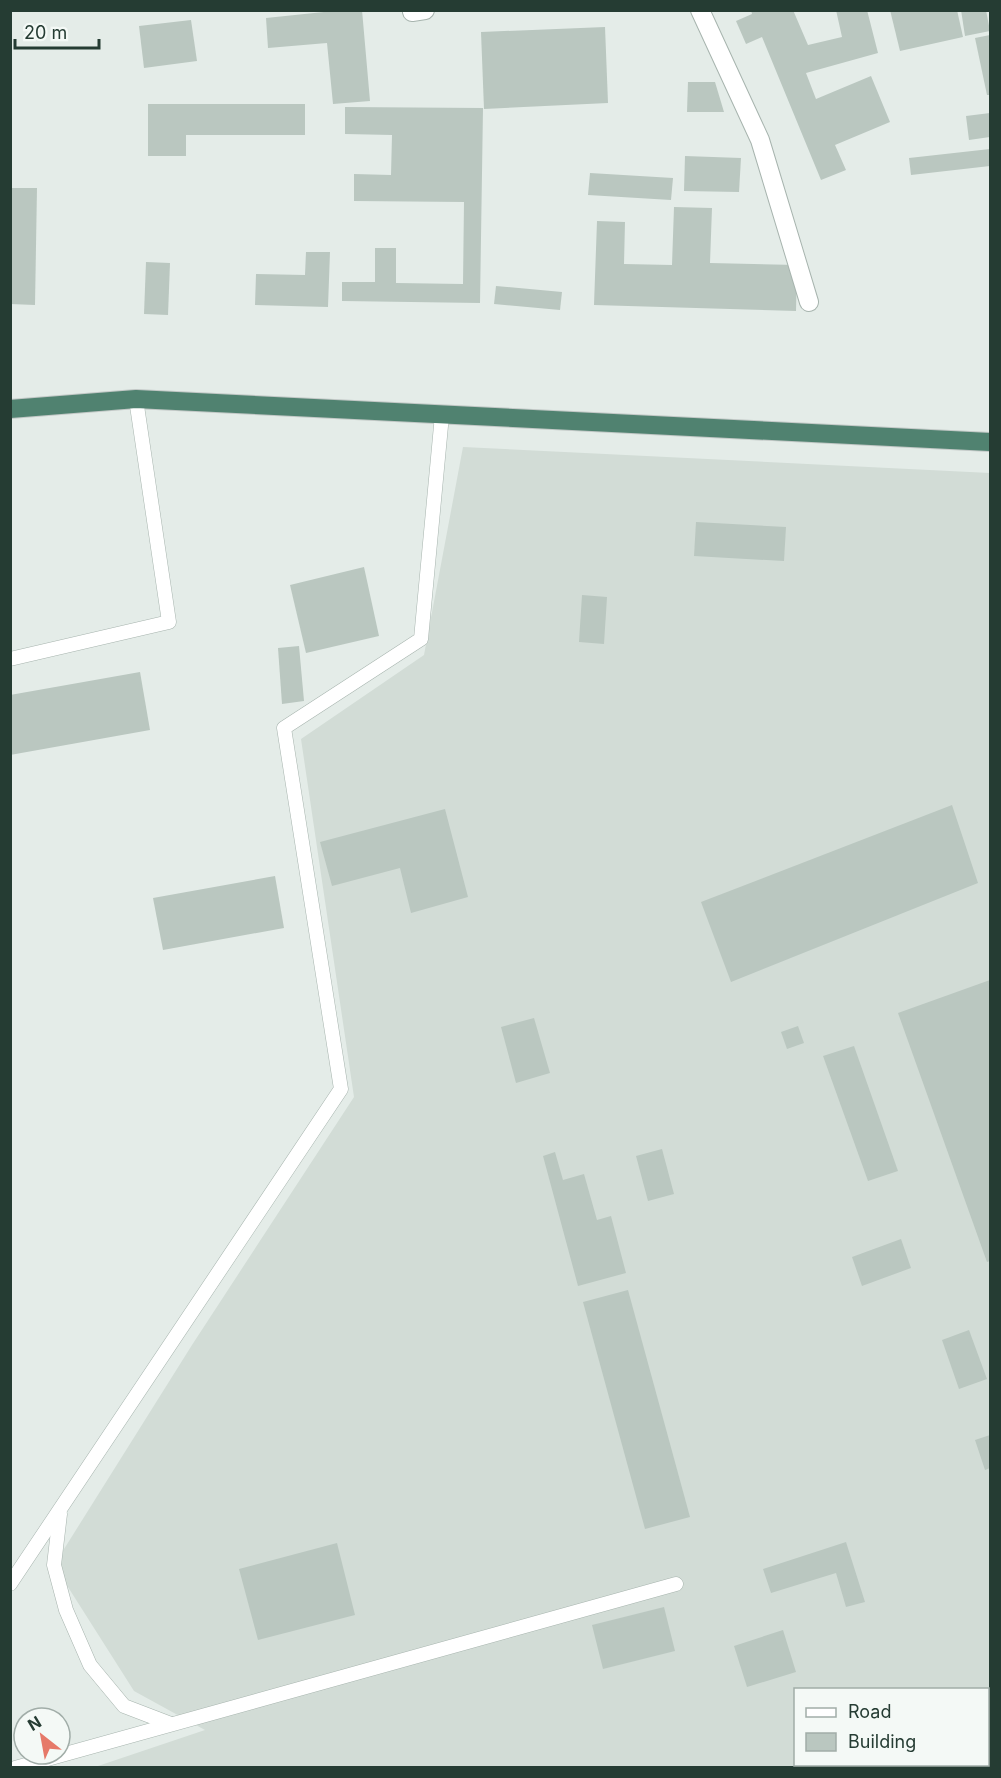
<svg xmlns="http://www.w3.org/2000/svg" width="1001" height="1778" font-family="Inter,sans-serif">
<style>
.built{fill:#d2dcd6;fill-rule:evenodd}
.building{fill:#bac7c0}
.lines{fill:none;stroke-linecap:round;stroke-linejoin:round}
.service-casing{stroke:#a7b4ae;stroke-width:15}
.minor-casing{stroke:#a7b4ae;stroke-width:20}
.trunk-casing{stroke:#c2c8c6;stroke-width:20}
.service{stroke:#fff;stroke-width:14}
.minor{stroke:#fff;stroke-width:18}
.trunk{stroke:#508270;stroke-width:18}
</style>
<rect width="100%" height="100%" fill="#e4ece8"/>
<path class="built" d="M463,447L990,473V1767H95L205,1730L134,1691L54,1565L192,1345L354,1097L301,739L424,655ZM796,1690H988V1764H796Z"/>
<g class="building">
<polygon points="343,10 362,10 370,101 333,104 327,43 268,48 266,18"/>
<polygon points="751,10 793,10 808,45 842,37 836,10 867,10 878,53 806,73 816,99 871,76 890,122 835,145 846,170 821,180 762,37 746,44 736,21 752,14"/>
<polygon points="890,10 957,10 963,37 900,51"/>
<polygon points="961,10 986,10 990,31 965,36"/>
<polygon points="191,20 197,61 144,68 139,26"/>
<polygon points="605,27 608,103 484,109 481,32"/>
<polygon points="990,35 990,95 987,95 975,38"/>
<polygon points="688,82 715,82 724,112 687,112"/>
<polygon points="148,104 305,104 305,135 186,135 186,156 148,156"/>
<polygon points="345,107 483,108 480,303 342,301 342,282 375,282 375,248 396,248 396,283 463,284 464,202 354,201 354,174 391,175 392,135 345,134"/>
<polygon points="990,113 990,137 969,140 966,116"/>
<polygon points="990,149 990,166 911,175 909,158"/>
<polygon points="685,156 741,158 739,192 684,191"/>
<polygon points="590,173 673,178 671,200 588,195"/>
<polygon points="10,188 37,188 35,305 10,304"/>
<polygon points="674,207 712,208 710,263 797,265 796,311 594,305 597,221 625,222 624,264 672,265"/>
<polygon points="306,252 330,252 328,307 255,305 256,274 305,275"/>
<polygon points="146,262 170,263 168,315 144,314"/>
<polygon points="496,286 562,292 560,310 494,304"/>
<polygon points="696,522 786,527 784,561 694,556"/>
<polygon points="364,567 379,636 306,653 290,585"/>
<polygon points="582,595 607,597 604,644 579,642"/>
<polygon points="299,646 304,701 282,704 278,648"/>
<polygon points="140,672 150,730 10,755 10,695"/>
<polygon points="952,805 978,883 731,982 701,902"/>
<polygon points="445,809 468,897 411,913 400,868 332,886 320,842"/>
<polygon points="275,876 284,928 163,950 153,898"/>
<polygon points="990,980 990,1261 987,1262 898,1013"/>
<polygon points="534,1018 550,1073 516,1083 501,1027"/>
<polygon points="798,1026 804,1043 787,1049 781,1032"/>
<polygon points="854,1046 898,1171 868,1181 823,1056"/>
<polygon points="662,1149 674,1194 648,1201 636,1156"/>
<polygon points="555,1152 563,1180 584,1174 597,1220 611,1216 626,1273 578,1286 543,1156"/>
<polygon points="901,1239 911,1268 862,1286 852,1257"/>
<polygon points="628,1290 690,1517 645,1529 583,1302"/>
<polygon points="969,1330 987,1379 959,1389 942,1340"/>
<polygon points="990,1435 990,1468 985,1470 975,1440"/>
<polygon points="846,1542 865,1602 846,1607 836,1573 771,1593 763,1569"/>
<polygon points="337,1543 355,1615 258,1640 239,1569"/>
<polygon points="664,1607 675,1651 603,1669 592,1625"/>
<polygon points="783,1630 796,1672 747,1687 734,1646"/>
<polygon points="990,1761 990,1768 971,1768 988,1764 988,1762"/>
</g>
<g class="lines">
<defs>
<g id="service">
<polyline points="10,659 169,622 136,399"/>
<polyline points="60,1514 54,1565 66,1610 90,1665 124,1706 171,1724"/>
<polyline points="10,1584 341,1089 284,728 421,639 442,415"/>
<polyline points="15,1768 676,1584"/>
</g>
<g id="minor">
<polyline points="700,10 760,140 809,302"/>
<polyline points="412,12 425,10"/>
</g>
<polyline id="trunk" points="10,409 136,399 990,442"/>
</defs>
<use href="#service" class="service-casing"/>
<use href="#minor" class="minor-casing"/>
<use href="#trunk" class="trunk-casing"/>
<use href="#service" class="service"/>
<use href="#minor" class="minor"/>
<use href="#trunk" class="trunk"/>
</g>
<rect width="1001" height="1778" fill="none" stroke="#253c33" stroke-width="24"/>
<rect x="794" y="1688" width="195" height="78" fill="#f4f9f6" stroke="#a1ada8" stroke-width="1.5"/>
<rect x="806" y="1708" width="30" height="9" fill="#ffffff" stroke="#a1ada8" stroke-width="1.5"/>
<text x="848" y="1718" font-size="18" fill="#253c33">Road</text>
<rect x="806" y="1733" width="30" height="18" fill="#bac7c0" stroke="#a1ada8" stroke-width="1.5"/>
<text x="848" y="1748" font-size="18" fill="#253c33">Building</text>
<g transform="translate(42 1736) rotate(329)"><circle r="28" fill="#f4f9f6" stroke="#a1ada8" stroke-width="1.5"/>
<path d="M0-4.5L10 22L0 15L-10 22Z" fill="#e67969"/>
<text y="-9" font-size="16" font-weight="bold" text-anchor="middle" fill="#253c33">N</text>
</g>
<path d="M15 39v9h84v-9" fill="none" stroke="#253c33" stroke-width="3"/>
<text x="24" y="39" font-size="18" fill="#253c33" stroke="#f4f9f6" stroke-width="4.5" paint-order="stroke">20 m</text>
</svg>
